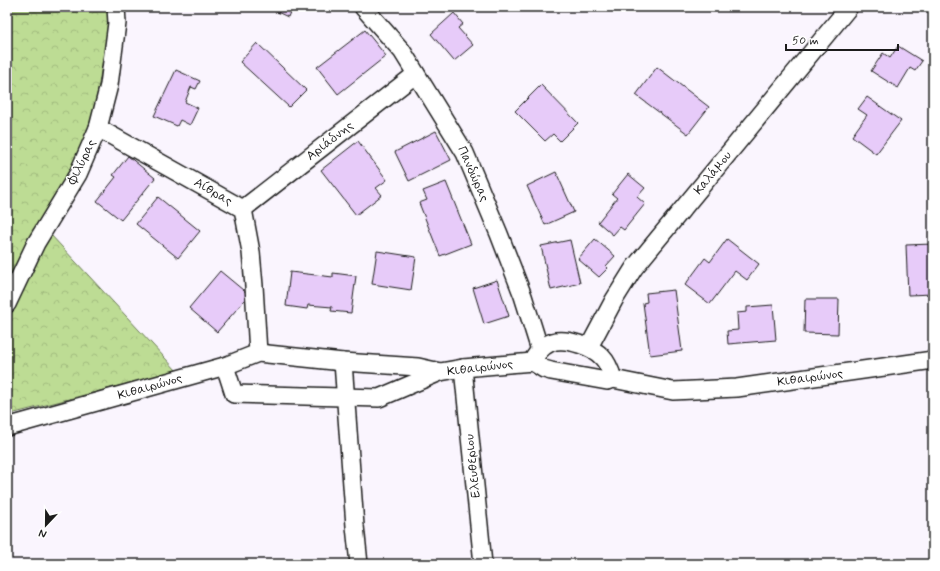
<svg xmlns="http://www.w3.org/2000/svg" width="940" height="571" font-family="Mynerve,sans-serif">
<style>
.forest{fill:url(#forest-crowns);stroke:#6c7c58}
.building{fill:#e7cbf9;stroke:#1c1c1c}
.lines{fill:none;stroke-linecap:round;stroke-linejoin:round}
.minor-casing{stroke:#1c1c1c;stroke-width:20}
.minor{stroke:#fff;stroke-width:17}
.labels{text-anchor:middle;dominant-baseline:central;stroke-width:3;stroke-linejoin:round;paint-order:stroke}
.street-label{font-size:13px;fill:#1c1c1c;stroke:#fff}
</style>
<defs>
<pattern id="forest-crowns" width="20" height="18" patternUnits="userSpaceOnUse"><rect width="20" height="18" fill="#bddc94"/><path d="M2 6a3 3 0 1 1 6 0M12 15a3 3 0 1 1 6 0" fill="none" stroke="#a2bc7f"/></pattern>
</defs>
<rect width="100%" height="100%" fill="#faf5fe"/>
<filter id="ink" filterUnits="userSpaceOnUse"><feTurbulence type="fractalNoise" baseFrequency=".025" numOctaves="2"/><feDisplacementMap in="SourceGraphic" scale="8" xChannelSelector="R" yChannelSelector="G"/><feConvolveMatrix kernelMatrix="1 2 1 2 8 2 1 2 1" color-interpolation-filters="sRGB"/></filter>
<g filter="url(#ink)">
<g class="forest">
<polygon points="7,7 108,7 108,28 94,114 73,167 35,228 7,286"/>
<polygon points="50,234 177,371 7,415 7,322"/>
</g>
<g class="building">
<polygon points="274,7 292,7 288,17 273,10"/>
<polygon points="454,13 463,24 458,28 473,45 454,61 431,34"/>
<polygon points="365,30 386,56 338,94 317,67"/>
<polygon points="257,43 306,90 289,107 240,62"/>
<polygon points="898,46 922,61 915,71 910,68 898,88 871,71 883,53 890,58"/>
<polygon points="657,67 709,107 688,134 636,95"/>
<polygon points="176,70 200,81 196,89 191,87 185,102 198,108 190,125 180,120 177,126 154,116"/>
<polygon points="541,85 578,123 560,141 553,134 545,141 515,111"/>
<polygon points="867,97 901,121 876,154 852,136 867,115 858,109"/>
<polygon points="436,131 451,160 409,181 395,152"/>
<polygon points="358,141 387,180 376,188 382,195 356,215 321,170"/>
<polygon points="128,156 155,178 121,220 97,201 116,177 113,175"/>
<polygon points="556,172 574,212 545,225 527,186"/>
<polygon points="628,174 645,188 637,197 645,204 624,230 620,227 613,235 598,222 617,198 612,194"/>
<polygon points="446,182 471,244 440,256 419,203 427,200 423,191"/>
<polygon points="158,197 200,231 178,258 136,224"/>
<polygon points="595,239 615,256 606,266 608,268 599,277 578,259"/>
<polygon points="727,239 759,264 747,280 735,271 710,304 685,285 705,258 710,262"/>
<polygon points="570,240 580,283 551,290 541,246"/>
<polygon points="933,244 933,294 908,295 906,245"/>
<polygon points="377,251 416,257 411,290 372,284"/>
<polygon points="220,271 249,295 217,332 189,308"/>
<polygon points="290,272 333,277 333,273 356,276 351,313 331,311 332,307 308,305 307,309 286,306"/>
<polygon points="497,280 509,316 484,324 473,288"/>
<polygon points="674,290 682,351 650,355 643,303 647,302 646,293"/>
<polygon points="805,299 839,299 838,334 804,333"/>
<polygon points="773,305 776,340 728,344 727,331 738,330 737,313 747,312 747,307"/>
</g>
<g class="lines">
<defs>
<g id="minor">
<polyline points="363,7 402,51 465,153 499,234 523,296 540,350"/>
<polyline points="98,128 243,209 251,252 254,286 258,353"/>
<polyline points="243,209 416,74"/>
<polyline points="7,304 36,243 78,174 98,128 109,85 117,23 116,7"/>
<polyline points="589,347 614,300 634,268 849,7"/>
<path d="M534,358C539,350 546,343 556,341C569,339 593,347 602,357C608,363 611,372 613,379"/>
<polyline points="343,362 355,526 359,564"/>
<polyline points="225,366 234,394 379,398 440,372"/>
<polyline points="463,368 483,564"/>
<polyline points="7,427 225,366 258,353 343,362 418,367 440,372 463,368 533,362 544,369 551,371 607,381 613,379 673,391 737,388 933,360"/>
</g>
</defs>
<use href="#minor" class="minor-casing"/>
<use href="#minor" class="minor"/>
</g>
</g>
<g class="labels">
<g class="street-label">
<text transform="translate(330 141) rotate(-38)">Αριάδνης</text>
<text transform="translate(82 162) rotate(-64)">Φιλύρας</text>
<text transform="translate(713 173) rotate(-51)">Καλάμου</text>
<text transform="translate(473 174) rotate(66)">Πανδώρας</text>
<text transform="translate(213 192) rotate(30)">Αίθρας</text>
<text transform="translate(480 368) rotate(-7)">Κιθαιρώνος</text>
<text transform="translate(810 378) rotate(-8)">Κιθαιρώνος</text>
<text transform="translate(150 387) rotate(-16)">Κιθαιρώνος</text>
<text transform="translate(473 466) rotate(-96)">Ελευθεριου</text>
</g>
</g>
<rect width="940" height="571" fill="none" stroke="#fff" stroke-width="24"/>
<rect x="12" y="12" width="916" height="547" fill="none" stroke="#1c1c1c" stroke-width="1.5" filter="url(#ink)"/>
<g transform="translate(46 525) rotate(202)" stroke="#ffffff" stroke-width="3" paint-order="stroke">
<path d="M0-3L7 15L0 10L-7 15Z" fill="#1c1c1c"/>
<text y="-6" font-size="11" font-weight="bold" text-anchor="middle" fill="#1c1c1c">N</text>
</g>
<path d="M786 44v6h112v-6" fill="none" stroke="#1c1c1c" stroke-width="2"/>
<text x="792" y="44" font-size="12" fill="#1c1c1c" stroke="#ffffff" stroke-width="3" paint-order="stroke">50 m</text>
</svg>
